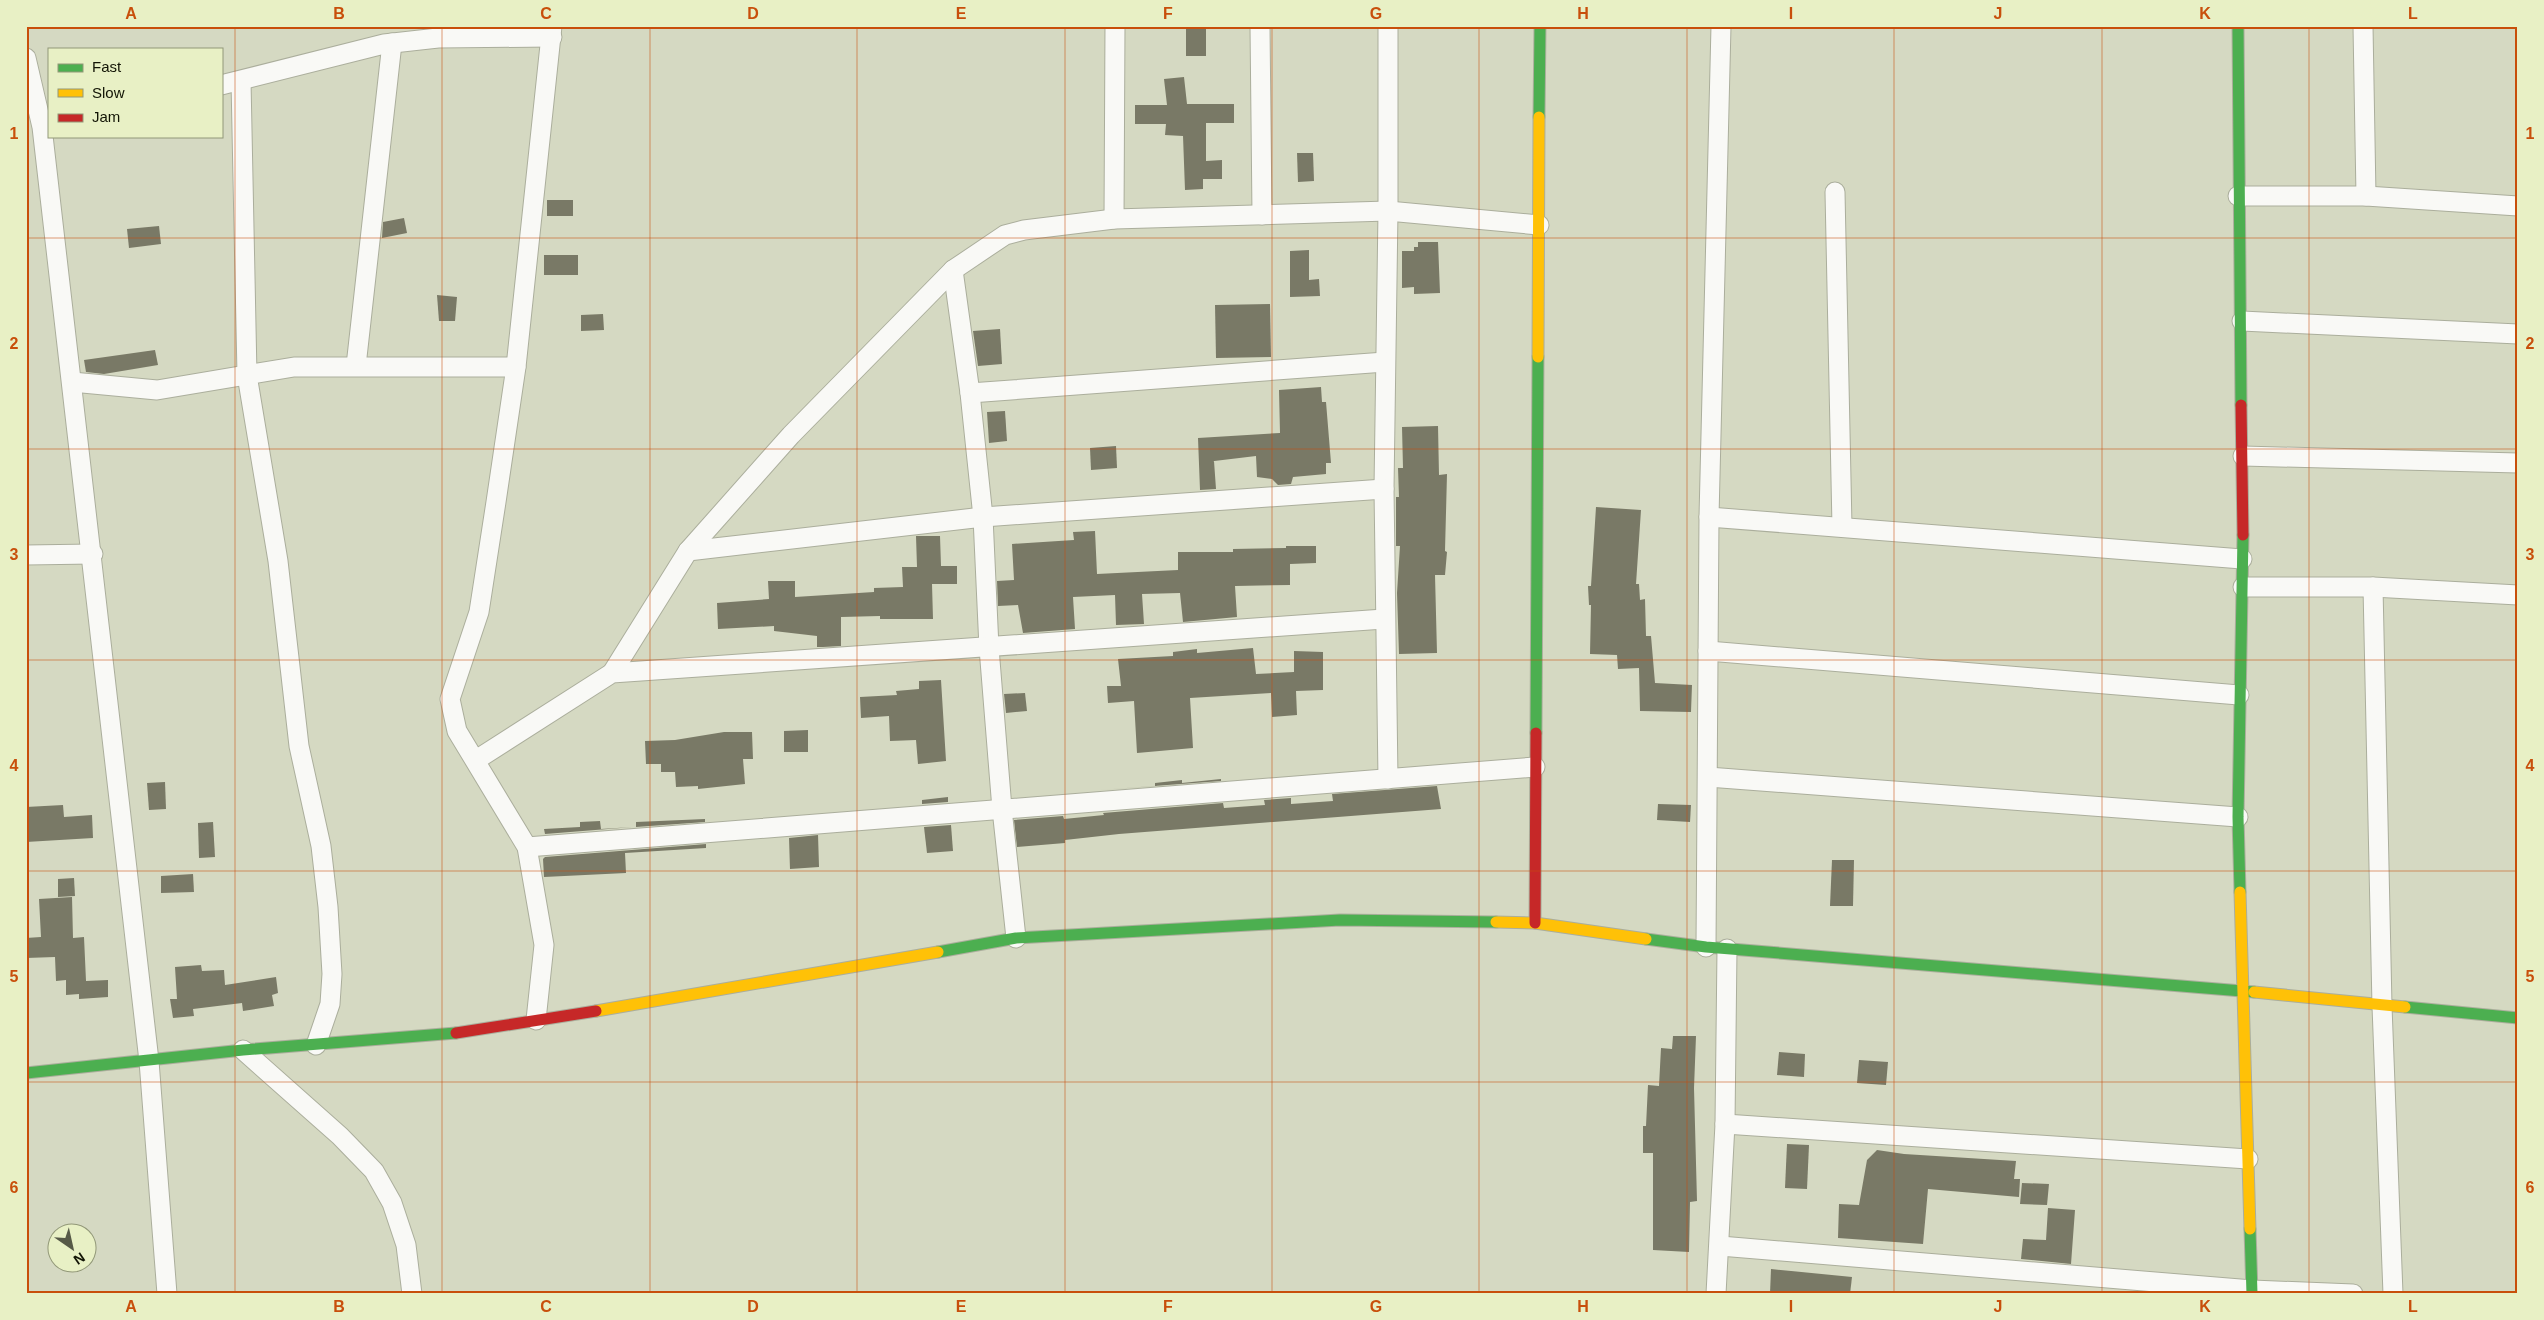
<svg xmlns="http://www.w3.org/2000/svg" width="2544" height="1320" font-family="Arial,sans-serif">
<style>
.building{fill:#797966}
.lines{fill:none;stroke-linecap:round;stroke-linejoin:round}
.street-casing{stroke:#abae9c;stroke-width:21}
.fast-casing{stroke:#abae9c;stroke-width:13}
.slow-casing{stroke:#abae9c;stroke-width:13}
.jam-casing{stroke:#abae9c;stroke-width:13}
.street{stroke:#f9f9f6;stroke-width:19}
.fast{stroke:#4caf50;stroke-width:11}
.slow{stroke:#ffc107;stroke-width:11}
.jam{stroke:#c62828;stroke-width:11}
.grid{fill:none;stroke:#c84f0b;stroke-width:1;stroke-opacity:0.55}
.neatline{fill:none;stroke:#c84f0b;stroke-width:2}
.grid-label{font-size:16px;text-anchor:middle;font-weight:bold;fill:#c84f0b}
</style>
<rect width="100%" height="100%" fill="#d5d9c2"/>
<g class="building">
<polygon points="1206,28 1206,56 1186,56 1186,29"/>
<polygon points="1184,77 1187,104 1234,104 1234,123 1206,123 1206,161 1222,160 1222,179 1203,179 1203,189 1185,190 1183,136 1165,135 1166,124 1135,124 1135,105 1167,105 1164,79"/>
<polygon points="1297,153 1313,153 1314,181 1298,182"/>
<rect x="547" y="200" width="26" height="16"/>
<polygon points="404,218 407,233 382,238 383,222"/>
<polygon points="159,226 161,244 129,248 127,229"/>
<polygon points="1418,242 1438,242 1440,293 1414,294 1414,287 1402,288 1402,251 1414,251 1414,247 1418,247"/>
<polygon points="1309,250 1309,280 1319,279 1320,296 1290,297 1290,251"/>
<rect x="544" y="255" width="34" height="20"/>
<polygon points="437,295 457,297 455,321 439,321"/>
<polygon points="1270,304 1271,357 1216,358 1215,305"/>
<polygon points="603,314 604,330 581,331 581,315"/>
<polygon points="1000,329 1002,364 978,366 973,331"/>
<polygon points="155,350 158,365 104,374 86,372 84,360"/>
<polygon points="1321,387 1322,402 1326,402 1331,463 1326,463 1326,474 1293,477 1291,484 1278,485 1272,479 1257,477 1256,456 1206,462 1214,461 1216,489 1200,490 1198,438 1280,433 1279,390"/>
<polygon points="1005,411 1007,441 989,443 987,412"/>
<polygon points="1438,426 1439,475 1447,474 1445,551 1447,552 1445,575 1435,575 1437,653 1399,654 1397,593 1400,546 1396,546 1396,497 1399,497 1398,468 1403,468 1402,427"/>
<polygon points="1116,446 1117,468 1091,470 1090,448"/>
<polygon points="1596,507 1641,510 1636,584 1639,584 1640,600 1645,599 1646,636 1651,636 1655,683 1692,685 1691,712 1640,711 1639,668 1618,669 1617,655 1590,654 1591,605 1589,605 1588,586 1591,586"/>
<polygon points="1095,531 1097,574 1178,570 1178,552 1233,552 1233,549 1286,548 1286,546 1316,546 1316,563 1290,564 1290,585 1235,586 1237,617 1183,622 1180,593 1142,594 1144,624 1116,625 1115,595 1073,597 1075,629 1023,633 1018,605 998,606 997,581 1014,580 1012,544 1074,540 1073,532"/>
<polygon points="916,536 940,536 941,566 957,566 957,584 932,584 933,619 880,619 880,616 841,617 841,646 823,647 817,647 817,636 774,631 774,626 718,629 717,603 769,599 768,581 795,581 795,597 874,592 874,588 903,587 902,567 917,567"/>
<polygon points="1253,648 1256,674 1294,672 1294,651 1323,652 1323,690 1296,691 1297,715 1272,717 1271,693 1190,698 1193,748 1137,753 1134,701 1108,703 1107,686 1121,686 1118,659 1173,656 1173,652 1197,649 1197,653"/>
<polygon points="941,680 946,761 918,764 916,740 890,741 889,716 861,718 860,697 897,695 896,691 919,689 919,681"/>
<polygon points="1025,693 1027,711 1006,713 1004,694"/>
<polygon points="808,730 808,752 784,752 784,731"/>
<polygon points="724,732 752,732 753,759 743,759 745,784 698,789 698,786 676,787 675,772 661,772 661,764 646,764 645,741 675,740"/>
<polygon points="1221,779 1221,781 1100,790 1155,786 1155,783 1182,780 1182,783"/>
<polygon points="165,782 166,809 149,810 147,783"/>
<polygon points="1437,786 1441,809 1119,834 1065,840 1065,843 1017,847 1014,820 1063,816 1064,819 1104,815 1103,813 1223,803 1224,808 1265,805 1264,800 1291,798 1291,804 1333,801 1332,794"/>
<polygon points="948,797 948,802 922,804 922,800"/>
<polygon points="1658,804 1691,805 1690,822 1657,820"/>
<polygon points="63,805 64,817 92,815 93,838 26,842 26,807"/>
<polygon points="705,819 705,822 636,827 636,822"/>
<polygon points="600,821 601,829 633,827 545,834 544,829 580,827 580,822"/>
<polygon points="213,822 215,857 199,858 198,823"/>
<polygon points="951,825 953,851 927,853 924,827"/>
<polygon points="818,835 819,867 790,869 789,838"/>
<polygon points="706,844 706,848 625,853 626,873 544,877 543,859 545,857"/>
<polygon points="1832,860 1854,860 1853,906 1830,906"/>
<polygon points="193,874 194,892 161,893 161,876"/>
<polygon points="74,878 75,896 58,897 58,879"/>
<polygon points="72,897 73,938 84,937 86,981 108,980 108,997 79,999 79,994 66,995 66,980 56,981 55,957 26,958 26,938 41,937 39,899"/>
<polygon points="201,965 202,971 224,970 225,985 276,977 278,993 272,995 274,1006 243,1011 242,1003 193,1009 194,1016 173,1018 170,999 177,999 175,967"/>
<polygon points="1673,1036 1696,1036 1694,1088 1697,1201 1690,1202 1689,1252 1653,1250 1653,1153 1643,1153 1643,1126 1646,1126 1648,1085 1659,1086 1661,1048 1672,1049"/>
<polygon points="1779,1052 1805,1054 1804,1077 1777,1075"/>
<polygon points="1859,1060 1888,1062 1886,1085 1857,1083"/>
<polygon points="1787,1144 1809,1145 1807,1189 1785,1188"/>
<polygon points="1877,1150 1904,1154 2016,1161 2014,1179 2020,1179 2019,1197 1928,1189 1923,1244 1838,1238 1839,1204 1859,1205 1867,1160"/>
<polygon points="2022,1183 2049,1184 2047,1205 2020,1204"/>
<polygon points="2048,1208 2075,1210 2071,1264 2021,1259 2023,1239 2046,1240"/>
<polygon points="1771,1269 1852,1277 1850,1294 1770,1294"/>
</g>
<g class="lines">
<defs>
<g id="street">
<polyline points="1260,26 1262,215"/>
<polyline points="1388,26 1388,211 1384,489 1388,779"/>
<polyline points="2363,26 2366,196"/>
<polyline points="26,58 42,127 149,1061 167,1294"/>
<polyline points="241,81 247,375 278,561 299,746 321,846 328,907 332,974 330,1004 316,1045"/>
<polyline points="221,85 384,44 438,38 552,37"/>
<polyline points="1835,192 1842,527"/>
<polyline points="2238,196 2366,196 2518,206"/>
<polyline points="1114,219 1115,26"/>
<polyline points="953,270 970,393 983,517 989,648 1002,809 1016,938"/>
<polyline points="2242,321 2518,334"/>
<polyline points="356,366 392,43"/>
<polyline points="72,382 157,390 294,367 516,367"/>
<polyline points="970,393 1385,362"/>
<polyline points="2243,456 2518,463"/>
<polyline points="1709,517 2242,559"/>
<polyline points="688,551 983,517 1384,489"/>
<polyline points="26,555 93,554"/>
<polyline points="2243,587 2373,587 2518,595"/>
<polyline points="2373,587 2382,1006 2393,1294"/>
<polyline points="1708,651 2239,695"/>
<polyline points="612,673 688,551 791,435 953,270 1005,235 1024,230 1114,219 1388,211 1539,225"/>
<polyline points="476,760 612,673 1384,619"/>
<polyline points="1708,777 2238,817"/>
<polyline points="527,847 1535,767"/>
<polyline points="1706,947 1709,517 1721,26"/>
<polyline points="536,1020 544,945 527,847 457,731 450,699 479,612 496,502 516,367 552,26"/>
<polyline points="243,1050 340,1136 374,1171 392,1203 406,1245 412,1294"/>
<polyline points="1725,1124 2248,1159"/>
<polyline points="1720,1246 2252,1290 2353,1294"/>
<polyline points="1716,1294 1725,1124 1727,949"/>
</g>
<g id="fast">
<polyline points="2238,26 2241,405"/>
<polyline points="1539,117 1540,26"/>
<polyline points="1536,733 1538,357"/>
<polyline points="2240,892 2238,817 2243,535"/>
<polyline points="1646,939 1706,947 2254,992"/>
<polyline points="938,952 1016,938 1340,920 1496,922"/>
<polyline points="2405,1007 2518,1018"/>
<polyline points="26,1073 243,1050 456,1033"/>
<polyline points="2250,1229 2252,1294"/>
</g>
<g id="slow">
<polyline points="1538,357 1539,117"/>
<polyline points="2240,892 2250,1229"/>
<polyline points="1496,922 1535,923 1646,939"/>
<polyline points="2254,992 2405,1007"/>
<polyline points="596,1011 938,952"/>
</g>
<g id="jam">
<polyline points="2241,405 2243,535"/>
<polyline points="1535,923 1536,733"/>
<polyline points="456,1033 596,1011"/>
</g>
</defs>
<use href="#street" class="street-casing"/>
<use href="#fast" class="fast-casing"/>
<use href="#slow" class="slow-casing"/>
<use href="#jam" class="jam-casing"/>
<use href="#street" class="street"/>
<use href="#fast" class="fast"/>
<use href="#slow" class="slow"/>
<use href="#jam" class="jam"/>
</g>
<path class="grid" d="M235,26V1294M442,26V1294M650,26V1294M857,26V1294M1065,26V1294M1272,26V1294M1479,26V1294M1687,26V1294M1894,26V1294M2102,26V1294M2309,26V1294M26,238H2518M26,449H2518M26,660H2518M26,871H2518M26,1082H2518"/>
<rect width="2544" height="1320" fill="none" stroke="#e8f0c5" stroke-width="55"/>
<rect x="48" y="48" width="175" height="90" fill="#e8f0c5" stroke="#929878"/>
<rect x="58" y="64" width="25" height="8" fill="#4caf50" stroke="#929878"/>
<text x="92" y="72" font-size="15" fill="#121405">Fast</text>
<rect x="58" y="89" width="25" height="8" fill="#ffc107" stroke="#929878"/>
<text x="92" y="98" font-size="15" fill="#121405">Slow</text>
<rect x="58" y="114" width="25" height="8" fill="#c62828" stroke="#929878"/>
<text x="92" y="122" font-size="15" fill="#121405">Jam</text>
<g transform="translate(72 1248) rotate(146)"><circle r="24" fill="#e8f0c5" stroke="#929878"/>
<path d="M0-4L9 19L0 12L-9 19Z" fill="#565947"/>
<text y="-8" font-size="14" font-weight="bold" text-anchor="middle" fill="#121405">N</text>
</g>
<rect x="28" y="28" width="2488" height="1264" class="neatline"/>
<g class="grid-label">
<text x="131" y="19">A</text>
<text x="339" y="19">B</text>
<text x="546" y="19">C</text>
<text x="753" y="19">D</text>
<text x="961" y="19">E</text>
<text x="1168" y="19">F</text>
<text x="1376" y="19">G</text>
<text x="1583" y="19">H</text>
<text x="1791" y="19">I</text>
<text x="1998" y="19">J</text>
<text x="2205" y="19">K</text>
<text x="2413" y="19">L</text>
<text x="14" y="139">1</text>
<text x="2530" y="139">1</text>
<text x="14" y="349">2</text>
<text x="2530" y="349">2</text>
<text x="14" y="560">3</text>
<text x="2530" y="560">3</text>
<text x="14" y="771">4</text>
<text x="2530" y="771">4</text>
<text x="14" y="982">5</text>
<text x="2530" y="982">5</text>
<text x="14" y="1193">6</text>
<text x="2530" y="1193">6</text>
<text x="131" y="1312">A</text>
<text x="339" y="1312">B</text>
<text x="546" y="1312">C</text>
<text x="753" y="1312">D</text>
<text x="961" y="1312">E</text>
<text x="1168" y="1312">F</text>
<text x="1376" y="1312">G</text>
<text x="1583" y="1312">H</text>
<text x="1791" y="1312">I</text>
<text x="1998" y="1312">J</text>
<text x="2205" y="1312">K</text>
<text x="2413" y="1312">L</text>
</g>
</svg>
